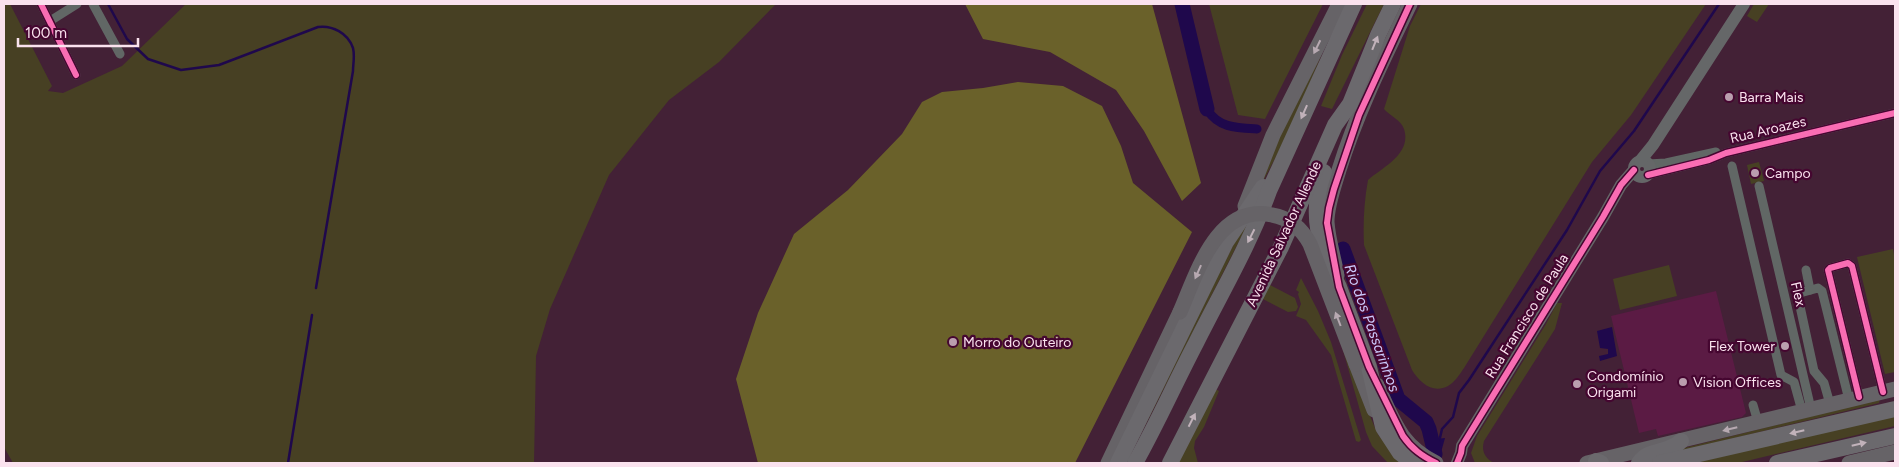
<svg xmlns="http://www.w3.org/2000/svg" width="1899" height="467" font-family="Figtree,sans-serif">
<style>
.built{fill:#5b1b44}
.green{fill:#474023}
.forest{fill:#6a612a}
.water{fill:#1f084c}
.lines{fill:none;stroke-linecap:round;stroke-linejoin:round}
.stream{stroke:#1f084c;stroke-width:2.5}
.canal{stroke:#1f084c;stroke-width:9}
.river{stroke:#1f084c;stroke-width:15}
.street{stroke:#616765;stroke-width:9}
.secondary{stroke:#656768;stroke-width:12}
.primary{stroke:#666367;stroke-width:15}
.highway{stroke:#6b696d;stroke-width:16}
.primary-bridge{stroke:#666367;stroke-width:15}
.cycleway-casing{stroke:#450630;stroke-width:9}
.cycleway{stroke:#f96db3;stroke-width:6}
.oneway{fill:#c1b2ba}
.oneway2{fill:#b7a9b1}
.poi-dot{fill:#ba9eae;stroke:#450630;stroke-width:2}
.labels{text-anchor:middle;dominant-baseline:central;stroke-width:4.5;stroke-linejoin:round;paint-order:stroke}
.poi-label{font-size:14px;fill:#fae2ee;stroke:#450630;text-anchor:start}
.street-label{font-size:14px;fill:#fae2ee;stroke:#450630}
.water-label{font-size:15px;font-style:italic;fill:#cac9fc;stroke:#450630}
</style>
<rect width="100%" height="100%" fill="#432136"/>
<polygon class="built" points="1716,291 1746,413 1742,417 1658,436 1656,429 1639,433 1611,316"/>
<g class="green">
<polygon points="4,4 10,4 52,86 48,91 63,93 122,66 186,4 776,4 719,62 669,100 609,175 550,309 536,356 534,463 13,463 4,447"/>
<polygon points="1209,4 1323,4 1265,119 1238,115"/>
<polygon points="1367,4 1384,4 1332,109 1321,106 1342,55"/>
<path d="M1421,4H1706L1631,115L1592,162L1464,368C1460,374 1454,383 1448,386C1433,394 1420,383 1412,370L1364,245C1363,223 1364,202 1368,180C1383,167 1412,154 1404,129C1401,120 1390,116 1384,109L1410,26Z"/>
<polygon points="1754,4 1769,4 1757,22 1747,16"/>
<polygon points="1322,54 1291,128 1260,187 1280,131"/>
<polygon points="1759,162 1764,181 1751,184 1747,165"/>
<polygon points="1250,212 1254,212 1126,463 1123,463"/>
<polygon points="1893,249 1895,260 1895,372 1885,374 1857,257"/>
<polygon points="1669,265 1677,296 1620,310 1613,279"/>
<polygon points="1301,278 1318,311 1331,342 1361,440 1359,442 1356,441 1331,355 1306,320 1296,316 1301,304 1298,294 1299,292 1296,290"/>
<polygon points="1268,284 1295,298 1298,307 1296,311 1288,312 1261,298"/>
<path d="M1557,303H1562L1555,329L1484,441C1481,451 1485,458 1494,463H1475L1471,453L1477,436L1546,324Z"/>
<polygon points="1343,350 1375,428 1379,436 1404,463 1388,463 1372,446 1366,432"/>
<polygon points="1211,387 1219,391 1204,427 1195,441 1194,448 1198,463 1175,463"/>
<polygon points="1880,399 1879,403 1648,459 1656,455"/>
<polygon points="1895,415 1895,426 1738,463 1694,463"/>
</g>
<g class="forest">
<polygon points="965,4 1152,4 1201,183 1182,201 1144,131 1116,90 1050,52 983,39"/>
<polygon points="1018,82 1063,86 1102,106 1121,146 1133,183 1192,232 1075,463 758,463 736,379 758,313 794,234 848,190 902,134 922,102 942,92 983,88"/>
</g>
<g class="water">
<polygon points="1612,327 1617,356 1600,361 1599,356 1608,354 1608,349 1600,348 1597,331"/>
<polygon points="1445,438 1438,463 1423,463 1428,440"/>
</g>
<g class="lines">
<g class="stream">
<path d="M108,4L127,39L148,59L181,70L219,65L318,27C332,25 348,33 353,48C355,56 353,64 353,71L316,288"/>
<polyline points="1439,442 1442,429 1453,417 1459,393 1469,380 1567,230 1600,171 1634,131 1719,4"/>
<polyline points="288,463 312,315"/>
</g>
<path class="canal" d="M1207,109C1218,128 1237,128 1257,129"/>
<g class="river">
<polyline points="1182,4 1207,109"/>
<polyline points="1343,249 1398,399 1426,422 1429,429 1435,454 1434,458"/>
</g>
<g class="street">
<polyline points="41,4 76,75"/>
<polyline points="93,4 120,54"/>
<polyline points="50,21 77,4"/>
<polyline points="1648,164 1666,163 1716,152"/>
<polyline points="1732,166 1781,375 1794,382 1802,411"/>
<polyline points="1648,175 1709,160 1726,153 1895,113"/>
<polyline points="1759,186 1811,409"/>
<polyline points="1806,270 1810,290"/>
<polyline points="1859,397 1828,270 1830,268 1848,263 1852,266 1883,392"/>
<polyline points="1830,404 1824,383 1814,371 1798,297 1800,293 1818,288 1822,291 1849,400"/>
<polyline points="1753,405 1758,422"/>
</g>
<g class="secondary">
<circle cx="1642" cy="169" r="8"/>
<polyline points="1640,161 1653,145 1744,4"/>
<polyline points="1457,463 1461,453 1462,446 1603,217 1621,185 1634,170"/>
</g>
<g class="primary">
<polyline points="1245,206 1273,135 1339,4"/>
<path d="M1337,275C1334,258 1328,239 1327,222C1327,205 1334,187 1339,170C1357,112 1384,58 1410,4"/>
<polyline points="1356,364 1374,410"/>
<path d="M1377,385C1394,421 1399,444 1436,463"/>
<polyline points="1108,463 1180,312"/>
<polyline points="1587,463 1895,389"/>
<polyline points="1849,463 1895,452"/>
</g>
<g class="highway">
<path d="M1324,172C1309,211 1319,251 1339,287L1369,367L1383,427L1400,453L1413,463"/>
<polyline points="1596,461 1601,463"/>
<polyline points="1118,463 1226,242 1263,187"/>
<path d="M1135,463C1157,424 1175,383 1196,343C1221,293 1250,244 1269,191L1354,4"/>
<polyline points="1170,463 1281,247 1335,125 1350,104 1378,35 1393,4"/>
<path d="M1639,463C1649,448 1669,454 1681,441"/>
<polyline points="1660,463 1895,409"/>
<polyline points="1777,463 1895,436"/>
</g>
<path class="primary-bridge" d="M1180,312C1197,273 1217,203 1272,215C1290,218 1302,229 1310,244L1356,364"/>
<defs>
<g id="cycleway">
<polyline points="41,4 76,75"/>
<path d="M1410,4L1359,115L1334,189L1329,208L1327,223L1339,287L1369,367L1403,436C1412,449 1422,456 1436,463"/>
<polyline points="1648,175 1709,160 1726,153 1895,113"/>
<polyline points="1859,397 1828,270 1830,268 1848,263 1852,266 1883,392"/>
<polyline points="1457,463 1461,453 1462,446 1603,217 1621,185 1634,170"/>
</g>
</defs>
<use href="#cycleway" class="cycleway-casing"/>
<use href="#cycleway" class="cycleway"/>
</g>
<defs><path id="oneway-solid" d="M-6-.8H1V-3.2L6.5 0L1 3.2V.8H-6Z" transform="scale(1.25)"/></defs>
<g class="oneway">
<use href="#oneway-solid" transform="translate(1375 43) rotate(-68)"/>
<use href="#oneway-solid" transform="translate(1304 112) rotate(114)"/>
<use href="#oneway-solid" transform="translate(1251 236) rotate(117)"/>
<use href="#oneway-solid" transform="translate(1192 420) rotate(-63)"/>
<use href="#oneway-solid" transform="translate(1797 432) rotate(167)"/>
<use href="#oneway-solid" transform="translate(1859 444) rotate(-13)"/>
</g>
<g class="oneway2">
<use href="#oneway-solid" transform="translate(1317 47) rotate(116)"/>
<use href="#oneway-solid" transform="translate(1198 272) rotate(114)"/>
<use href="#oneway-solid" transform="translate(1338 319) rotate(-111)"/>
<use href="#oneway-solid" transform="translate(1730 429) rotate(166)"/>
</g>
<g class="poi-dot">
<circle cx="1729" cy="97" r="5"/>
<circle cx="1755" cy="173" r="5"/>
<circle cx="953" cy="342" r="5"/>
<circle cx="1785" cy="346" r="5"/>
<circle cx="1683" cy="382" r="5"/>
<circle cx="1577" cy="384" r="5"/>
</g>
<g class="labels">
<g class="poi-label">
<text x="1739" y="97">Barra Mais</text>
<text x="1765" y="173">Campo</text>
<text x="963" y="342">Morro do Outeiro</text>
<text x="1775" y="346" text-anchor="end">Flex Tower</text>
<text x="1587" y="376">Condomínio<tspan x="1587" dy="16">Origami</tspan></text>
<text x="1693" y="382">Vision Offices</text>
</g>
<g class="street-label">
<text transform="translate(1768 130) rotate(-13)">Rua Aroazes</text>
<text transform="translate(1284 234) rotate(-65)">Avenida Salvador Allende</text>
<text transform="translate(1798 294) rotate(77)">Flex</text>
<text transform="translate(1527 316) rotate(-58)">Rua Francisco de Paula</text>
</g>
<g class="water-label">
<text transform="translate(1372 328) rotate(70)">Rio dos Passarinhos</text>
</g>
</g>
<rect width="1899" height="467" fill="none" stroke="#fae2ee" stroke-width="10"/>
<path d="M18 38v8h120v-8" fill="none" stroke="#fae2ee" stroke-width="2.5"/>
<text x="25" y="38" font-size="15" fill="#fae2ee" stroke="#450630" stroke-width="4" paint-order="stroke">100 m</text>
</svg>
